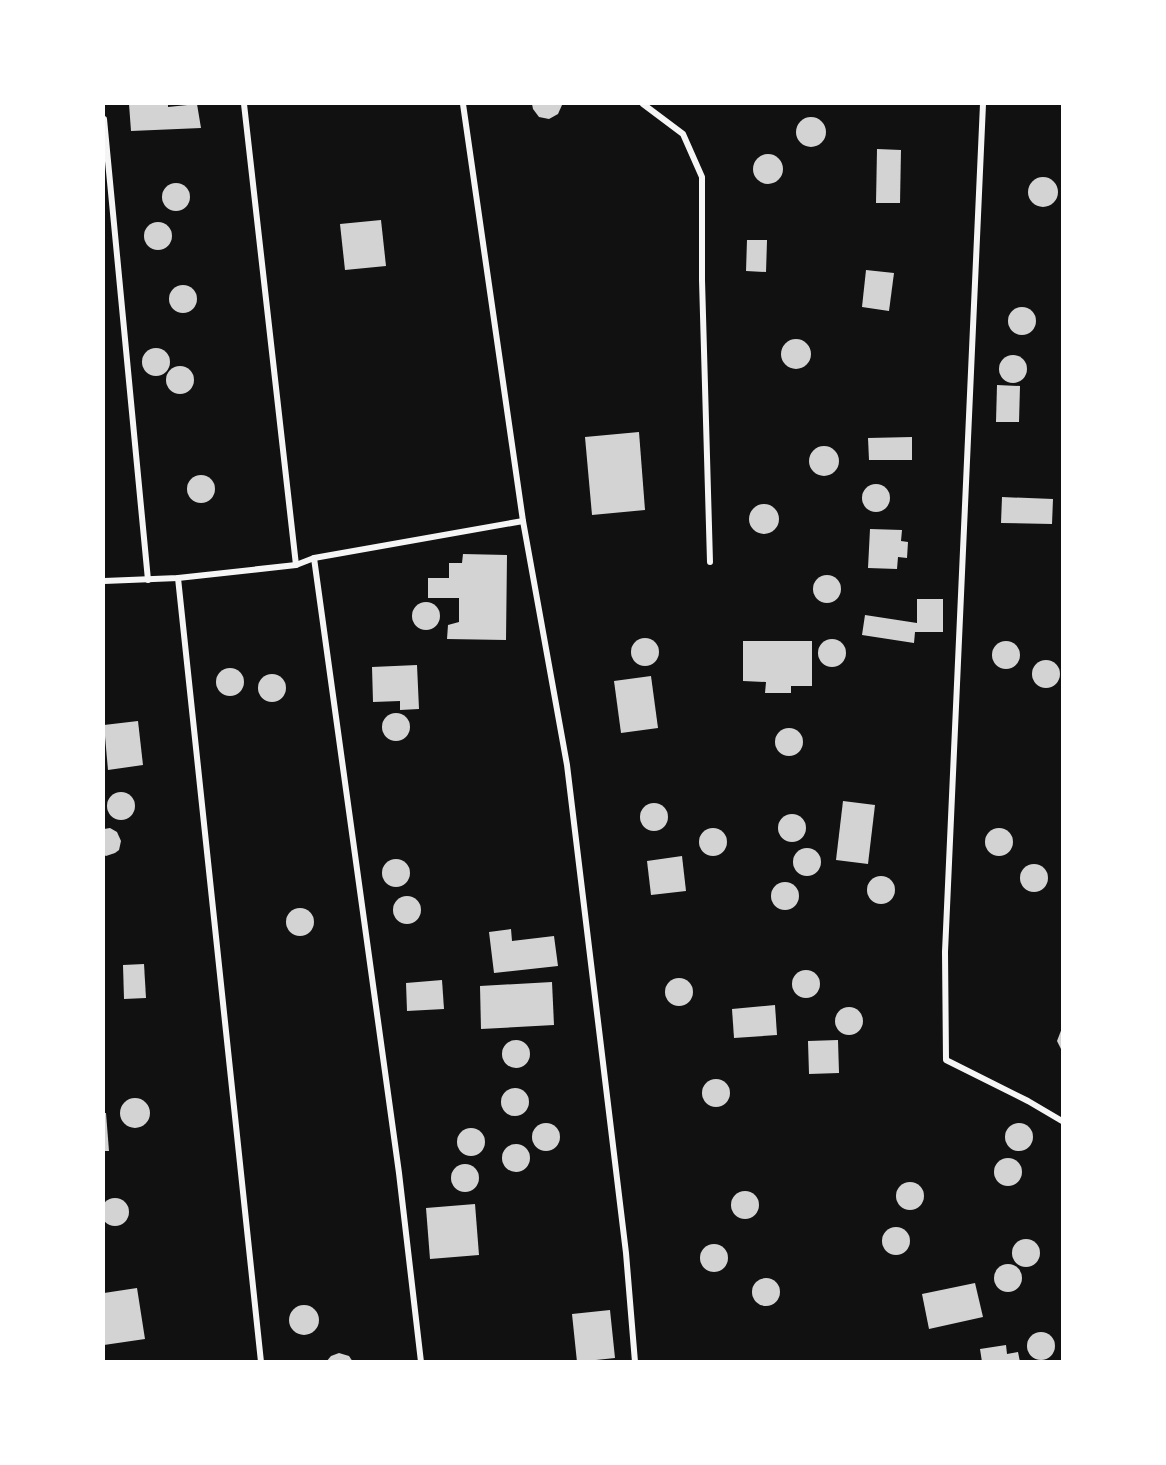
<svg xmlns="http://www.w3.org/2000/svg" width="1166" height="1465" font-family="Barlow,sans-serif">
<style>
.building{fill:#d3d3d3}
.lines{fill:none;stroke-linecap:round;stroke-linejoin:round}
.minor{stroke:#f5f5f5;stroke-width:6}
</style>
<rect width="100%" height="100%" fill="#111"/>
<g class="building">
<polygon points="129,104 168,104 168,107 197,104 201,128 131,131"/>
<polygon points="532,104 562,104 562,105 558,114 549,119 539,117 533,109"/>
<circle cx="811" cy="132" r="15"/>
<polygon points="877,149 901,150 900,203 876,203"/>
<circle cx="768" cy="169" r="15"/>
<circle cx="1043" cy="192" r="15"/>
<circle cx="176" cy="197" r="14"/>
<polygon points="381,220 386,266 345,270 340,224"/>
<circle cx="158" cy="236" r="14"/>
<polygon points="747,240 767,240 766,272 746,271"/>
<polygon points="866,270 894,273 889,311 862,307"/>
<circle cx="183" cy="299" r="14"/>
<circle cx="1022" cy="321" r="14"/>
<circle cx="796" cy="354" r="15"/>
<circle cx="156" cy="362" r="14"/>
<circle cx="1013" cy="369" r="14"/>
<circle cx="180" cy="380" r="14"/>
<polygon points="997,385 1020,386 1019,422 996,422"/>
<polygon points="639,432 645,510 592,515 585,437"/>
<polygon points="912,437 912,460 869,460 868,438"/>
<circle cx="824" cy="461" r="15"/>
<circle cx="201" cy="489" r="14"/>
<circle cx="876" cy="498" r="14"/>
<polygon points="1002,497 1053,499 1052,524 1001,523"/>
<circle cx="764" cy="519" r="15"/>
<polygon points="870,529 902,530 901,541 908,542 907,558 898,557 897,569 868,568"/>
<polygon points="463,554 507,555 506,640 447,639 448,625 459,622 459,598 428,598 428,578 449,578 449,563 462,563"/>
<circle cx="827" cy="589" r="14"/>
<polygon points="917,599 943,599 943,632 915,632 914,643 862,635 865,615 917,623"/>
<circle cx="426" cy="616" r="14"/>
<circle cx="645" cy="652" r="14"/>
<circle cx="832" cy="653" r="14"/>
<polygon points="743,641 812,641 812,686 791,686 791,693 765,693 766,682 743,681"/>
<circle cx="1006" cy="655" r="14"/>
<circle cx="1046" cy="674" r="14"/>
<polygon points="417,665 419,709 400,710 400,701 373,702 372,667"/>
<circle cx="230" cy="682" r="14"/>
<circle cx="272" cy="688" r="14"/>
<polygon points="651,676 658,728 621,733 614,681"/>
<circle cx="396" cy="727" r="14"/>
<polygon points="138,721 143,765 108,770 104,725"/>
<circle cx="789" cy="742" r="14"/>
<circle cx="121" cy="806" r="14"/>
<polygon points="843,801 875,805 868,864 836,860"/>
<circle cx="654" cy="817" r="14"/>
<circle cx="792" cy="828" r="14"/>
<polygon points="110,828 117,832 121,841 119,850 115,853 106,856 104,855 104,829"/>
<circle cx="999" cy="842" r="14"/>
<circle cx="713" cy="842" r="14"/>
<circle cx="807" cy="862" r="14"/>
<polygon points="682,856 686,891 651,895 647,861"/>
<circle cx="396" cy="873" r="14"/>
<circle cx="1034" cy="878" r="14"/>
<circle cx="881" cy="890" r="14"/>
<circle cx="785" cy="896" r="14"/>
<circle cx="407" cy="910" r="14"/>
<circle cx="300" cy="922" r="14"/>
<polygon points="511,929 512,941 554,936 558,966 494,973 489,932"/>
<polygon points="144,964 146,998 124,999 123,965"/>
<circle cx="806" cy="984" r="14"/>
<circle cx="679" cy="992" r="14"/>
<polygon points="442,980 444,1009 407,1011 406,983"/>
<polygon points="552,982 554,1025 481,1029 480,986"/>
<polygon points="775,1005 777,1035 734,1038 732,1009"/>
<circle cx="849" cy="1021" r="14"/>
<polygon points="1062,1028 1062,1051 1057,1041"/>
<polygon points="838,1040 839,1073 809,1074 808,1041"/>
<circle cx="516" cy="1054" r="14"/>
<circle cx="716" cy="1093" r="14"/>
<circle cx="515" cy="1102" r="14"/>
<circle cx="135" cy="1113" r="15"/>
<polygon points="104,1113 106,1113 109,1151 104,1151"/>
<circle cx="1019" cy="1137" r="14"/>
<circle cx="546" cy="1137" r="14"/>
<circle cx="471" cy="1142" r="14"/>
<circle cx="516" cy="1158" r="14"/>
<circle cx="1008" cy="1172" r="14"/>
<circle cx="465" cy="1178" r="14"/>
<circle cx="910" cy="1196" r="14"/>
<circle cx="745" cy="1205" r="14"/>
<circle cx="115" cy="1212" r="14"/>
<polygon points="475,1204 479,1255 430,1259 426,1208"/>
<circle cx="896" cy="1241" r="14"/>
<circle cx="1026" cy="1253" r="14"/>
<circle cx="714" cy="1258" r="14"/>
<circle cx="1008" cy="1278" r="14"/>
<circle cx="766" cy="1292" r="14"/>
<polygon points="975,1283 983,1317 929,1329 922,1294"/>
<polygon points="137,1288 145,1339 104,1345 104,1293"/>
<circle cx="304" cy="1320" r="15"/>
<polygon points="610,1310 615,1358 577,1362 572,1314"/>
<circle cx="1041" cy="1346" r="14"/>
<polygon points="1006,1345 1007,1354 1018,1352 1020,1362 982,1362 980,1349"/>
<polygon points="339,1353 349,1356 353,1362 326,1362 331,1356"/>
</g>
<g class="lines">
<g class="minor">
<polyline points="244,104 296,565"/>
<polyline points="463,104 523,521 567,765 626,1253 635,1362"/>
<polyline points="643,104 683,134 702,177 702,280 710,562"/>
<polyline points="983,104 945,952 946,1060 1028,1101 1062,1121"/>
<polyline points="104,119 148,580"/>
<polyline points="314,558 399,1173 421,1362"/>
<polyline points="178,578 261,1362"/>
<polyline points="104,581 178,578 296,565 314,558 523,521"/>
</g>
</g>
<rect width="1166" height="1465" fill="none" stroke="#ffffff" stroke-width="210"/>
</svg>
